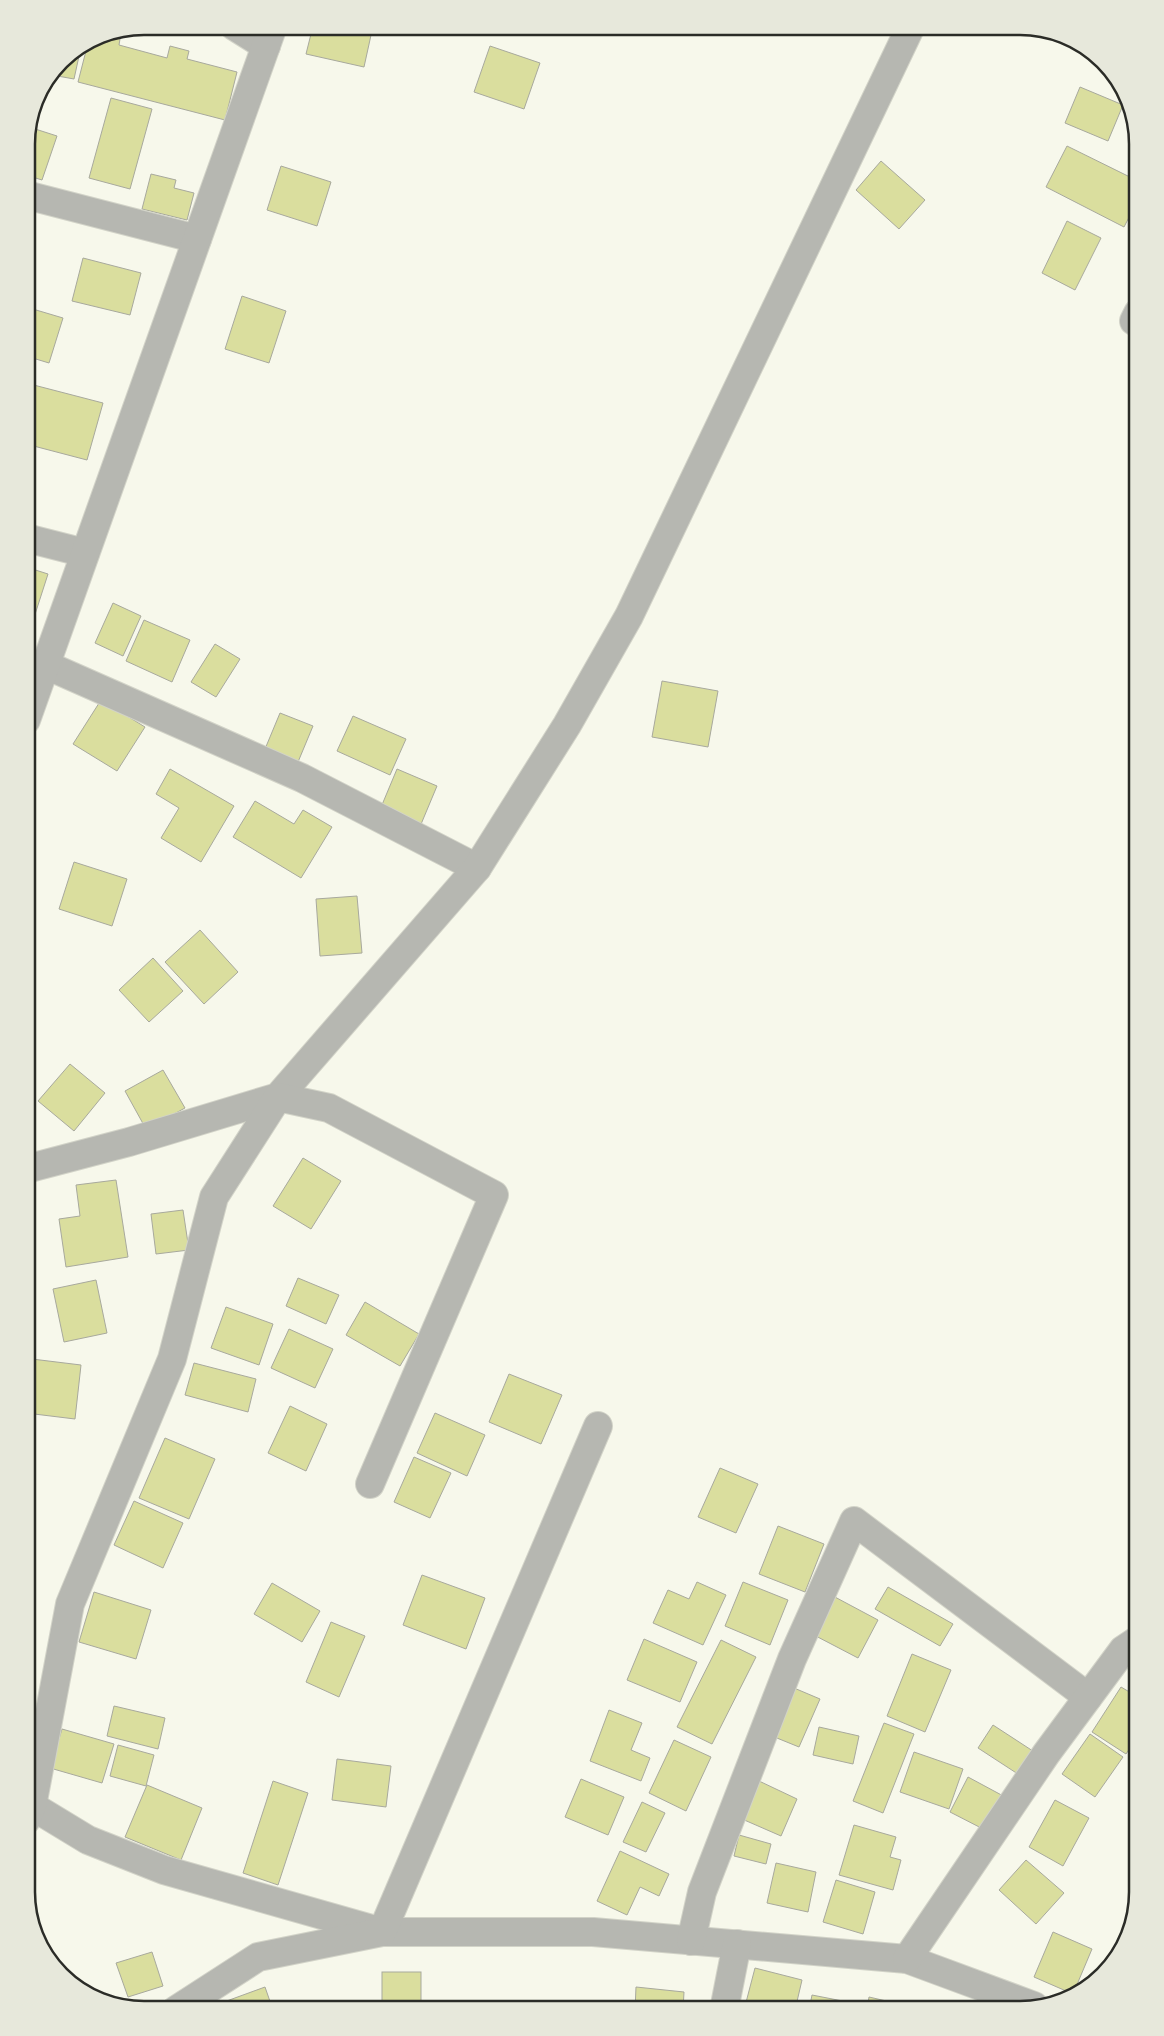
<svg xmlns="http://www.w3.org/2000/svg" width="1164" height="2036" font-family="'Titillium Web',sans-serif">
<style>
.building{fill:#dade9e;stroke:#a8a99d}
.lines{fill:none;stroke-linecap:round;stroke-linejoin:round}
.minor-casing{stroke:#d2d3c8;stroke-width:30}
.minor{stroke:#b6b7b1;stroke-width:28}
.rim{fill:none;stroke:#2b2c27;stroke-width:2.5}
</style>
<rect width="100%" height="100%" fill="#f7f8eb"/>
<g class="building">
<polygon points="313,26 373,26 364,67 306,54"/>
<polygon points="116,32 121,33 119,45 167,58 170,46 189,51 187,59 237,72 225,120 78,82 88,43 99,35"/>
<polygon points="490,46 540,63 524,109 474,92"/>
<polygon points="81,47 74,79 52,75 61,61"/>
<polygon points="1080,87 1123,105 1108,141 1065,123"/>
<polygon points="111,98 152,109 130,189 89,178"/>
<polygon points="29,127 57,136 42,180 26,175 26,137"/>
<polygon points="1067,146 1138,181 1138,200 1124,227 1046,187"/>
<polygon points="881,161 925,200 899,229 856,190"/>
<polygon points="281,166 331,182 317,226 267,210"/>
<polygon points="151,174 176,180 174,188 194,193 187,220 142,209"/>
<polygon points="1067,221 1101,238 1075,290 1042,273"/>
<polygon points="83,258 141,273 130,315 72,301"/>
<polygon points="242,296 286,311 269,363 225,349"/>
<polygon points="26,307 63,318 49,363 26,356"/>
<polygon points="26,383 103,403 87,460 26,444"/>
<polygon points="26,567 48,574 29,633 26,632"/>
<polygon points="113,603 141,616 123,656 95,643"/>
<polygon points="144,620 190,640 172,682 126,661"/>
<polygon points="215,644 240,659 216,697 191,682"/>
<polygon points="662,681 718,691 708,747 652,737"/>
<polygon points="101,700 145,727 117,771 73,744"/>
<polygon points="280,713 313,726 298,762 265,749"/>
<polygon points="353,716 406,739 390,775 337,751"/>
<polygon points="170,769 234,806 201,862 161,838 179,808 156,794"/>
<polygon points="397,769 437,786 419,829 379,812"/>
<polygon points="255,801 294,824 303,810 332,827 301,878 233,837"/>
<polygon points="74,862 127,879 112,926 59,909"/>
<polygon points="357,896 362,953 320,956 316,899"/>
<polygon points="200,930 238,972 204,1004 165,962"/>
<polygon points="153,958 183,991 149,1022 119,990"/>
<polygon points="70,1064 105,1093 74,1131 38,1101"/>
<polygon points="163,1070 185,1108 146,1129 125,1091"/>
<polygon points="303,1158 341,1181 311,1229 273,1206"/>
<polygon points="116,1180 128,1257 66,1267 59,1219 80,1216 76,1185"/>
<polygon points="183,1210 189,1250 156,1254 151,1214"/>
<polygon points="298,1278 339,1295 326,1324 286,1306"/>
<polygon points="96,1280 107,1333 64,1342 53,1289"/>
<polygon points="365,1302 419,1334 400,1366 346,1335"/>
<polygon points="226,1307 273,1324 259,1365 211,1348"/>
<polygon points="289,1329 333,1349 315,1388 271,1368"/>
<polygon points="32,1359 81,1365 75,1419 26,1413"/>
<polygon points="194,1363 256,1379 248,1412 185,1395"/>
<polygon points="509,1374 562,1395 541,1444 489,1422"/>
<polygon points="290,1406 327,1424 306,1471 268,1453"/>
<polygon points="435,1413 485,1435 467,1476 417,1453"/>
<polygon points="165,1438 215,1459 189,1519 139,1498"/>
<polygon points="414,1457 451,1473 430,1518 394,1502"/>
<polygon points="720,1468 758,1484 736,1533 698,1517"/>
<polygon points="134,1501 183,1523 163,1568 114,1545"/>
<polygon points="778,1526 824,1544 805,1592 759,1574"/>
<polygon points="422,1575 485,1598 466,1649 403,1625"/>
<polygon points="697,1582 726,1595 703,1645 653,1623 668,1590 689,1599"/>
<polygon points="743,1582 788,1600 770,1645 725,1626"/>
<polygon points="272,1583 320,1611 302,1642 254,1614"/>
<polygon points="888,1587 953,1624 940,1646 875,1609"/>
<polygon points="94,1592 151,1610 136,1659 79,1642"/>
<polygon points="833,1596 878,1620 858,1658 812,1634"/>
<polygon points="331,1622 365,1636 339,1697 306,1682"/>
<polygon points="644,1639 697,1662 680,1702 627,1680"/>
<polygon points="721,1640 756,1657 712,1744 677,1727"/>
<polygon points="912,1654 951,1670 925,1732 887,1716"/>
<polygon points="1121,1687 1138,1697 1136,1711 1138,1712 1138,1736 1126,1754 1092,1732"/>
<polygon points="794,1688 820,1699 799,1747 772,1736"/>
<polygon points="114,1706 165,1718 158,1749 107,1736"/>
<polygon points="609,1710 642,1723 631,1750 650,1758 641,1781 590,1761"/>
<polygon points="884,1723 914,1734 883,1813 853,1801"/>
<polygon points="993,1725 1039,1755 1024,1778 978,1748"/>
<polygon points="819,1727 859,1736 853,1764 813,1755"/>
<polygon points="62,1729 114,1744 102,1783 50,1768"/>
<polygon points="1090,1734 1123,1757 1095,1797 1062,1774"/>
<polygon points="674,1740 711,1757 686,1811 649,1793"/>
<polygon points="118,1745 154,1755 146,1786 110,1776"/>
<polygon points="914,1752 963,1769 949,1809 900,1792"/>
<polygon points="337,1759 391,1766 386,1807 332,1800"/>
<polygon points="968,1777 1007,1798 989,1832 950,1812"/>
<polygon points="581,1779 624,1797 608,1835 565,1817"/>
<polygon points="273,1781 308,1793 278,1885 243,1873"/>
<polygon points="759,1781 797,1799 781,1836 742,1819"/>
<polygon points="147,1785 202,1808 181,1860 125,1837"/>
<polygon points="1055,1800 1089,1818 1063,1866 1029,1847"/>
<polygon points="642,1802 665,1813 646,1852 623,1842"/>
<polygon points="854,1825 896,1837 890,1857 901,1860 893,1890 839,1875"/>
<polygon points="739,1835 771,1844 766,1864 734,1856"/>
<polygon points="620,1851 669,1874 659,1896 640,1887 627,1915 597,1901"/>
<polygon points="1026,1860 1064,1893 1036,1924 999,1890"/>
<polygon points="776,1863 816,1872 808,1912 767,1903"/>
<polygon points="836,1880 875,1892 863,1934 823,1922"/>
<polygon points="1053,1932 1092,1949 1073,1994 1034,1977"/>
<polygon points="152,1952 163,1986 128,1997 116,1963"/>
<polygon points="66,1968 72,1982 61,1970"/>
<polygon points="755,1968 802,1980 795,2010 744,2010"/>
<rect x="382" y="1972" width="39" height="38"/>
<polygon points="265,1987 273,2010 202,2010"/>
<polygon points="636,1987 684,1992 683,2010 635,2010"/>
<polygon points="812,1995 863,2005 862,2010 809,2010"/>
<polygon points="869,1997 895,2003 893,2010 867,2010"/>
</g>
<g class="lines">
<defs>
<g id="minor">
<polyline points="234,26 266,46"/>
<polyline points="26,195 197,239"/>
<polyline points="1134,321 1138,313"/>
<polyline points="26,538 85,553"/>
<polyline points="46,665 302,778 477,868"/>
<polyline points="26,720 273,26"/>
<polyline points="26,1169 129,1142 278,1097 477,868 567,725 629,616 911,26"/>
<polyline points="26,1795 32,1806 88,1840 164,1870 382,1932 593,1932 907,1959 1034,2006"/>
<polyline points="26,1820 32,1806 70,1604 172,1359 214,1197 278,1097 329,1108 494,1195 370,1484"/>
<polyline points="691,1941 702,1892 792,1659 854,1521 1088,1697"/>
<polyline points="907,1959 1046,1754 1123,1650 1138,1640"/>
<polyline points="176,2010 258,1957 382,1932 598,1426"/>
<polyline points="724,2010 737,1944"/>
</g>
</defs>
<use href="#minor" class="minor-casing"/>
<use href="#minor" class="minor"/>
</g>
<path d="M0 0H1164V2036H0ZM144 35H1020A109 109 0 0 1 1129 144V1892A109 109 0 0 1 1020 2001H144A109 109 0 0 1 35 1892V144A109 109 0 0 1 144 35Z" fill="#e7e8db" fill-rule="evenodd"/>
<path class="rim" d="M144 35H1020A109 109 0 0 1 1129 144V1892A109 109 0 0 1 1020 2001H144A109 109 0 0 1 35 1892V144A109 109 0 0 1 144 35Z"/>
</svg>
